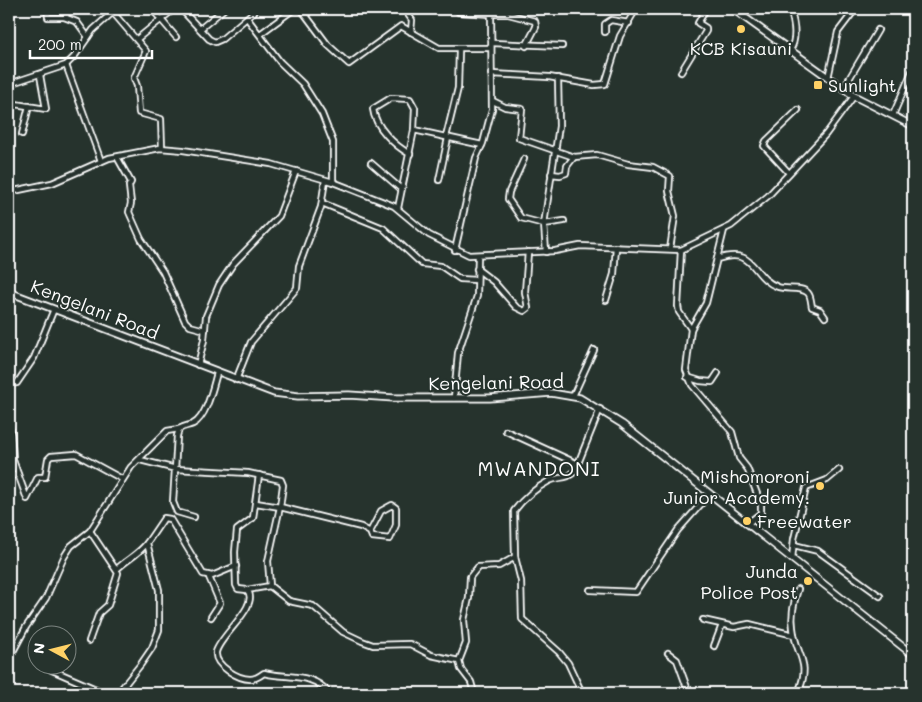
<svg xmlns="http://www.w3.org/2000/svg" width="922" height="702" font-family="Mali,sans-serif">
<style>
.lines{fill:none;stroke-linecap:round;stroke-linejoin:round}
.minor-casing{stroke:#fff;stroke-width:8}
.major-casing{stroke:#fff;stroke-width:9}
.minor{stroke:#26332d;stroke-width:4.5}
.major{stroke:#26332d;stroke-width:5.5}
.poi-dot{fill:#ffd166;stroke:#26332d;stroke-width:2}
.labels{text-anchor:middle;dominant-baseline:central;stroke-width:4;stroke-linejoin:round;paint-order:stroke}
.poi-label{font-size:18px;fill:#fff;stroke:#26332d;text-anchor:start}
.street-label{font-size:18px;fill:#fff;stroke:#26332d}
.quarter-label{font-size:20px;letter-spacing:1px;fill:#fff;stroke:#26332d}
</style>
<rect width="100%" height="100%" fill="#26332d"/>
<filter id="ink" filterUnits="userSpaceOnUse"><feTurbulence type="fractalNoise" baseFrequency=".02" numOctaves="2"/><feDisplacementMap in="SourceGraphic" scale="10" xChannelSelector="R" yChannelSelector="G"/><feConvolveMatrix kernelMatrix="1 2 1 2 8 2 1 2 1" color-interpolation-filters="sRGB"/></filter>
<g filter="url(#ink)">
<g class="lines">
<defs>
<g id="minor">
<polyline points="47,9 48,17 64,17 71,9"/>
<polyline points="110,9 146,51 134,78 137,86 139,113 161,119 162,148"/>
<polyline points="152,9 176,37"/>
<polyline points="181,9 209,39 215,42 222,39 257,9"/>
<polyline points="301,9 328,45 349,64 401,26 439,48 491,48"/>
<polyline points="404,9 412,20 411,32"/>
<path d="M790,9C794,21 798,38 790,50"/>
<polyline points="459,12 491,14"/>
<polyline points="64,17 77,22 88,37"/>
<polyline points="247,18 280,62 303,84 322,114 333,142 333,182"/>
<polyline points="200,29 224,9"/>
<polyline points="605,32 605,24 611,20 629,23"/>
<polyline points="260,34 294,9"/>
<polyline points="137,39 174,9"/>
<polyline points="492,43 562,46"/>
<polyline points="66,65 101,161"/>
<polyline points="681,72 706,31 706,28 698,23 706,9"/>
<polyline points="491,74 549,77 594,85 605,84 620,36 636,9"/>
<polyline points="558,78 559,126 544,224 564,221"/>
<polyline points="828,78 838,32 854,11"/>
<polyline points="9,84 66,65 74,57 93,30 113,12"/>
<polyline points="843,89 878,30"/>
<polyline points="493,101 505,107 522,109 519,138 574,157 597,155 628,164 653,167 670,176 669,191 675,216 670,249"/>
<polyline points="9,103 46,109 40,75"/>
<polyline points="893,115 913,69"/>
<polyline points="22,134 29,106"/>
<polyline points="446,137 458,88 459,50"/>
<path d="M410,154C395,146 375,127 373,109L391,98L410,99L415,108L414,130"/>
<polyline points="117,157 131,182 129,186 131,203 129,212 141,239 163,272 185,321 190,326 205,330"/>
<polyline points="524,159 509,192 508,199 521,218 544,224 546,252"/>
<polyline points="371,163 401,189"/>
<polyline points="789,173 764,146 766,141 798,110"/>
<polyline points="551,174 560,175 566,173 567,166 574,157"/>
<polyline points="439,180 448,138"/>
<polyline points="9,192 52,183 109,158 160,148 183,150 271,164 333,182 394,206 429,235 469,255 555,251 580,246 681,250 731,226 768,196 826,134 854,96"/>
<polyline points="322,203 383,228 422,264 441,266 460,279 476,280"/>
<polyline points="398,208 414,130 482,145"/>
<polyline points="724,230 706,303 691,329 686,370 692,385 732,432 739,458 747,468 761,504 761,513 747,524"/>
<polyline points="455,250 476,158 483,143 492,109 491,14 508,14 535,21 536,27 526,46"/>
<polyline points="681,250 678,306 679,312 691,329"/>
<path d="M717,259C757,246 750,277 778,287C786,290 802,286 808,293C811,296 811,303 812,307L820,310L825,317"/>
<polyline points="477,269 494,282 516,307 524,311 528,308 525,292 528,252"/>
<polyline points="606,300 614,274 616,247"/>
<polyline points="198,365 204,340 206,316 219,285 233,264 279,216 296,171"/>
<polyline points="687,377 700,381 712,382 718,373"/>
<polyline points="236,380 251,342 297,288 299,266 321,207 325,180"/>
<polyline points="9,384 17,383 34,358 54,309"/>
<polyline points="573,396 594,350"/>
<polyline points="454,398 458,353 477,296 478,256"/>
<polyline points="9,424 11,431 13,460 27,499 38,477 45,477 48,459 51,456 76,454 122,479"/>
<polyline points="506,431 578,464"/>
<polyline points="140,460 176,469 248,473 281,480 283,485 280,507 256,503"/>
<polyline points="259,475 253,518 237,530 235,552 236,585 238,589 247,590 270,586"/>
<polyline points="9,476 18,475"/>
<path d="M194,517L177,512L173,502L177,436L179,429C184,426 188,426 193,424C207,417 213,386 217,373"/>
<polyline points="370,532 381,511 392,505 396,508 396,525 390,539 372,537 370,532 361,527 280,507 268,561 270,586 289,601 313,606 343,632 362,641 373,645 410,644 431,655 459,661"/>
<polyline points="794,545 818,551 880,596"/>
<polyline points="792,559 794,539 806,488 827,480 839,470"/>
<path d="M117,569C127,559 138,555 147,543"/>
<polyline points="209,577 220,603 211,617"/>
<path d="M247,590C261,605 220,635 216,652C214,666 239,679 250,679C256,679 260,676 264,673C288,679 312,672 329,693"/>
<polyline points="590,590 636,592 678,530 709,495"/>
<polyline points="703,620 734,627 749,624 794,635"/>
<polyline points="89,641 99,613 108,605 118,573 90,531"/>
<polyline points="714,646 722,625"/>
<polyline points="668,653 677,660 689,693"/>
<polyline points="9,659 26,627 46,598 64,557 71,546 90,531 131,467 167,431 179,429"/>
<polyline points="44,664 52,670 105,693"/>
<polyline points="118,693 141,664 152,648 159,630 159,590 147,543 164,518 170,519 203,574 212,576 236,566"/>
<polyline points="474,693 471,682 461,669 459,661 466,643 464,620 469,598 470,577 478,567 499,566 515,557"/>
<path d="M582,693L568,663L559,652L522,619L521,581L515,557L514,511C523,499 536,488 549,481C559,476 567,480 575,471L600,409"/>
<path d="M798,693C812,661 796,657 793,628C791,616 794,601 798,589"/>
</g>
<g id="major">
<polyline points="733,9 854,96 913,126"/>
<polyline points="9,292 274,393 298,396 349,395 394,398 490,398 551,393 580,398 622,424 913,655"/>
</g>
</defs>
<use href="#minor" class="minor-casing"/>
<use href="#major" class="major-casing"/>
<use href="#minor" class="minor"/>
<use href="#major" class="major"/>
</g>
</g>
<g class="poi-dot">
<circle cx="741" cy="29" r="5"/>
<rect x="813" y="80" width="10" height="10" rx="2.5"/>
<circle cx="820" cy="486" r="5"/>
<circle cx="747" cy="521" r="5"/>
<circle cx="808" cy="581" r="5"/>
</g>
<g class="labels">
<g class="poi-label">
<text x="741" y="48" text-anchor="middle">KCB Kisauni</text>
<text x="828" y="85">Sunlight</text>
<text x="810" y="476" text-anchor="end">Mishomoroni<tspan x="810" dy="21">Junior Academy.</tspan></text>
<text x="757" y="521">Freewater</text>
<text x="798" y="571" text-anchor="end">Junda<tspan x="798" dy="21">Police Post</tspan></text>
</g>
<g class="street-label">
<text transform="translate(95 309) rotate(21)">Kengelani Road</text>
<text transform="translate(496 382) rotate(-1)">Kengelani Road</text>
</g>
<g class="quarter-label">
<text x="539" y="468">MWANDONI</text>
</g>
</g>
<rect width="922" height="702" fill="none" stroke="#26332d" stroke-width="30"/>
<rect x="15" y="15" width="892" height="672" fill="none" stroke="#fff" stroke-width="2" filter="url(#ink)"/>
<g transform="translate(52 650) rotate(277)"><circle r="24" fill="#26332d" stroke="#7d8581"/>
<path d="M0-4L9 19L0 12L-9 19Z" fill="#ffd166"/>
<text y="-8" font-size="14" font-weight="bold" text-anchor="middle" fill="#ffffff">N</text>
</g>
<path d="M30 50v8h122v-8" fill="none" stroke="#ffffff" stroke-width="2.5"/>
<text x="38" y="50" font-size="15" fill="#ffffff" stroke="#26332d" stroke-width="4" paint-order="stroke">200 m</text>
</svg>
